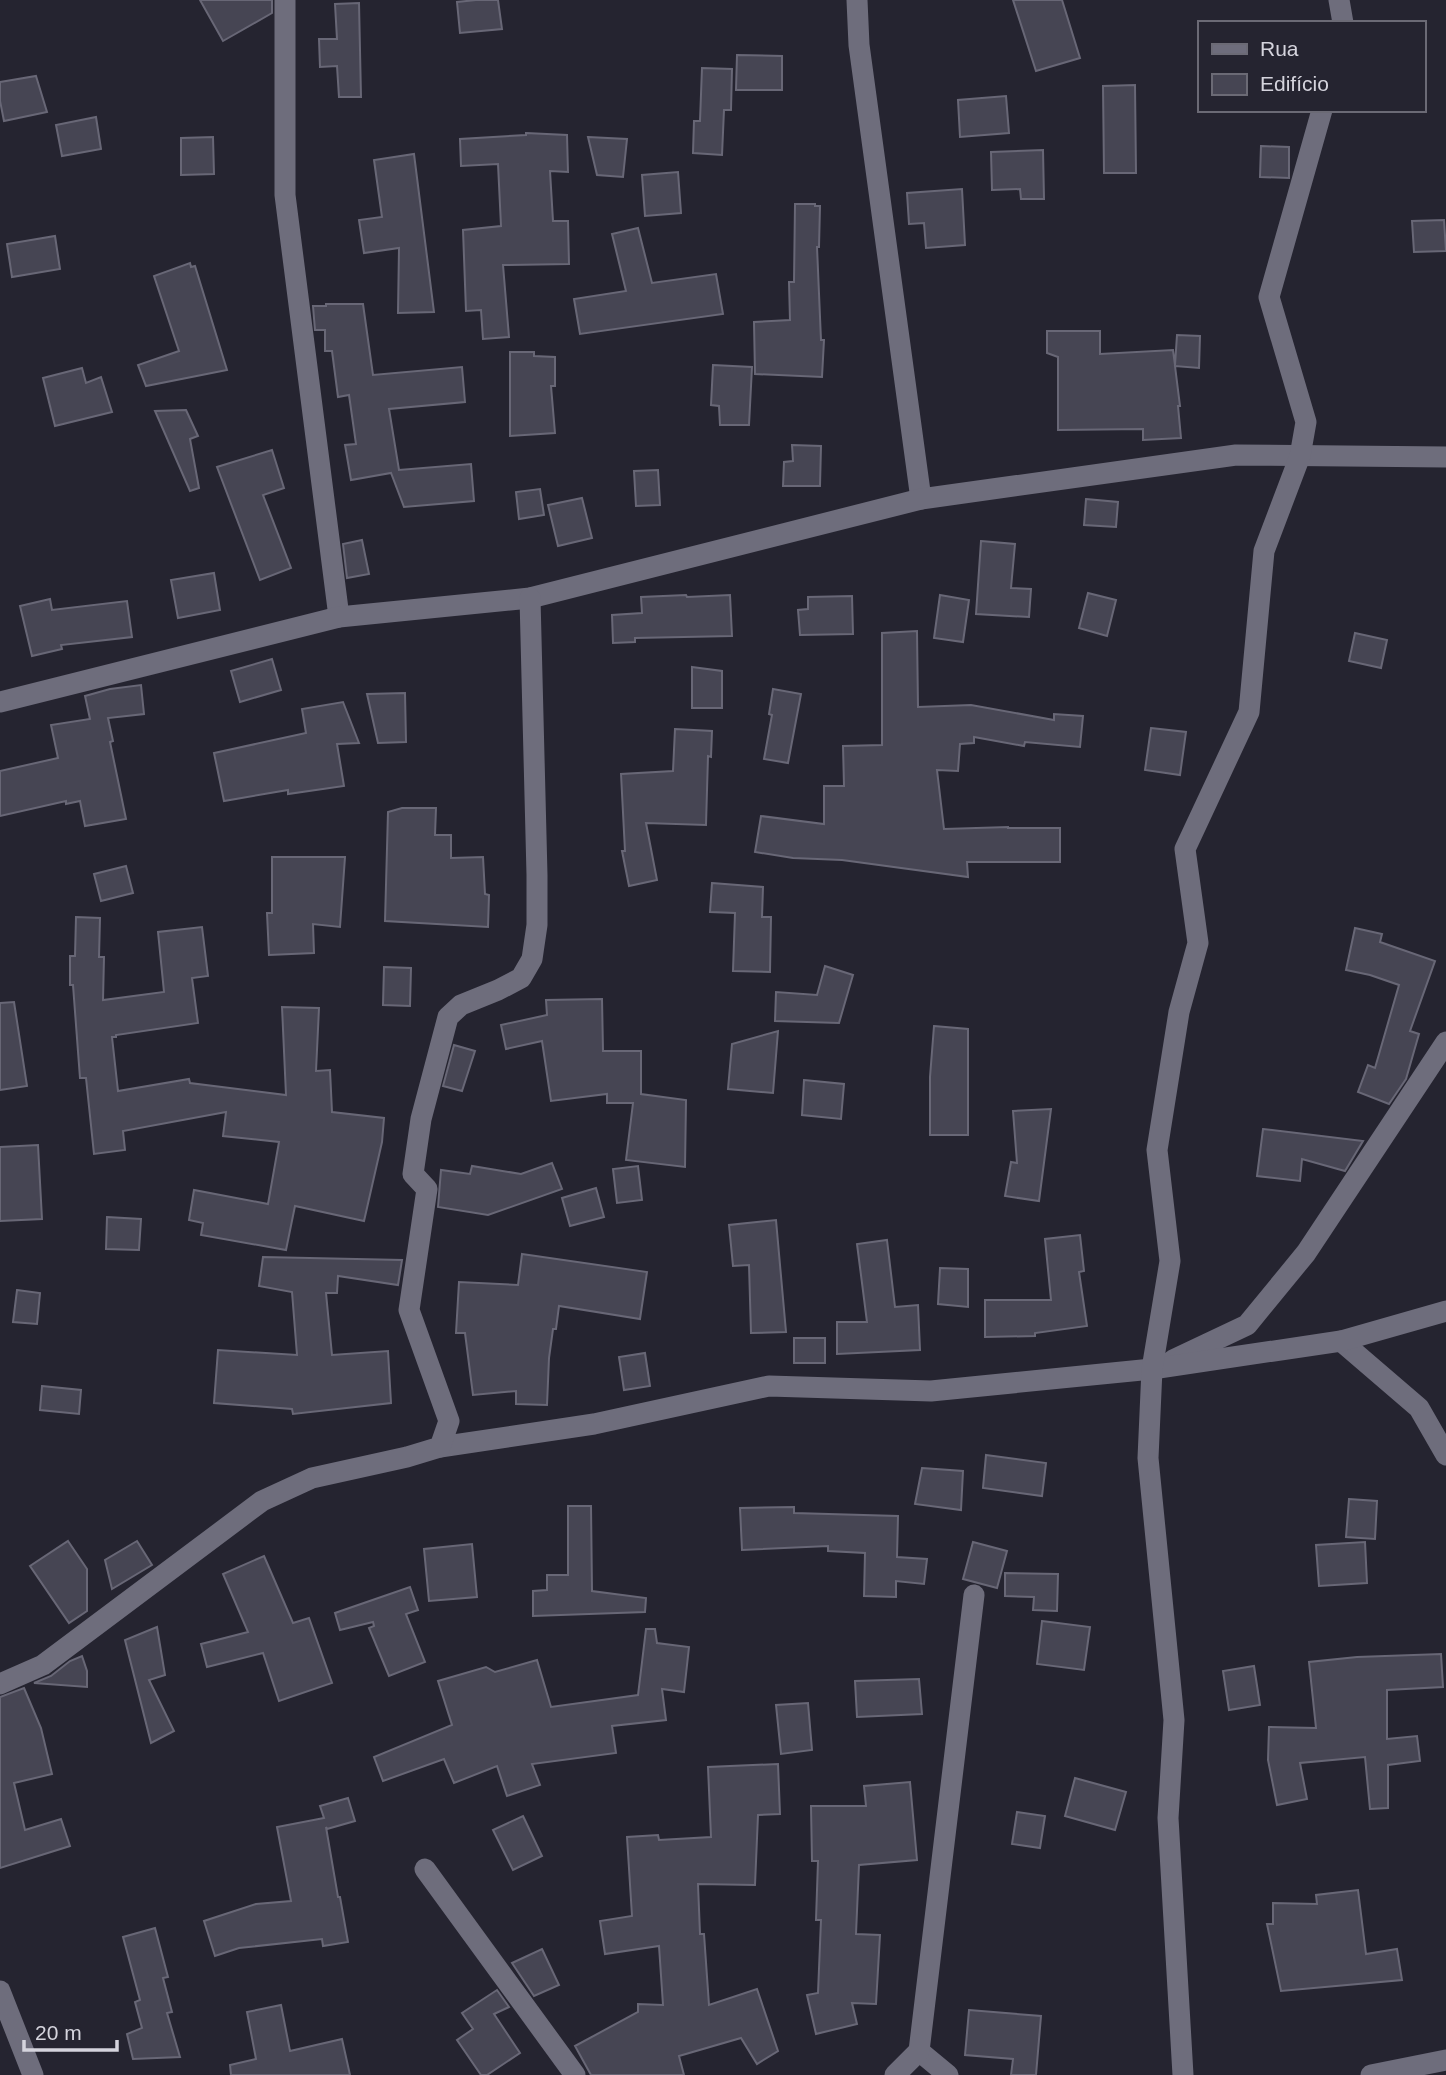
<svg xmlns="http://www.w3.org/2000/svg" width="1446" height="2075" font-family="Arial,sans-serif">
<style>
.building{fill:#464553;stroke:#686776;stroke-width:2}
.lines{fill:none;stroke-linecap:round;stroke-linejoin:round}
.minor{stroke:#6e6d7c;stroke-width:21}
</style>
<rect width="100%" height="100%" fill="#252430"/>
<g class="building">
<polygon points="200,0 272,0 272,13 223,41"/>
<polygon points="476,0 498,0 502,29 460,33 457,2"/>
<polygon points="1013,0 1062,0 1080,58 1036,71"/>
<polygon points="359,3 361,97 339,97 337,66 320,67 319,39 337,39 335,4"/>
<polygon points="737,55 782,56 782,90 736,90"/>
<polygon points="702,68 732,69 731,110 724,110 722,155 693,153 694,121 700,121"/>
<polygon points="36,76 47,112 4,121 0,101 0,82"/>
<polygon points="1135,85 1136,173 1104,173 1103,86"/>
<polygon points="1006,96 1009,133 960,137 958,100"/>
<polygon points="96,117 101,149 62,156 56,125"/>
<polygon points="526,133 567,135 568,172 550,171 553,221 568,221 569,264 503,265 509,337 483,339 481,310 466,311 463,230 501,226 498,164 461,166 460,139 526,135"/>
<polygon points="213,137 214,174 181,175 181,138"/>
<polygon points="588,137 627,139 623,177 597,175"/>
<polygon points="1261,146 1289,147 1289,178 1260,177"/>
<polygon points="1043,150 1044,199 1021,199 1020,189 992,190 991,152"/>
<polygon points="414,154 434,312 398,313 399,248 364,253 359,220 382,217 374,160"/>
<polygon points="678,172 681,213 645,216 642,175"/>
<polygon points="962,189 965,245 926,248 924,223 909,224 907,193"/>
<polygon points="795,204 815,204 815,206 820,206 819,247 817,247 821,340 824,340 822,377 755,374 754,322 790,320 789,282 794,282"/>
<polygon points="1444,220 1446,251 1414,252 1412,221"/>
<polygon points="638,228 652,283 716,274 723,314 580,334 574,299 626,291 612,234"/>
<polygon points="55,236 60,269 12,277 7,244"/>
<polygon points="190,263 191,267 195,266 227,370 146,386 138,365 179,351 154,276"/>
<polygon points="326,304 363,304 373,375 462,367 465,402 389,409 399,470 471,464 474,501 404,507 391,473 351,480 345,445 356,444 349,395 338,397 332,351 325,351 325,330 315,330 313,306 326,306"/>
<polygon points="1047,331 1100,331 1100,354 1173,350 1175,365 1177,335 1200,336 1199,368 1175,366 1180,406 1178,406 1181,438 1143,440 1143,429 1058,430 1058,357 1047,353"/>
<polygon points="510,352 534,352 534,356 555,357 555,386 551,386 555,433 510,436"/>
<polygon points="713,365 752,367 749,425 720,425 719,406 711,405"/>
<polygon points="82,368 86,383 101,377 112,412 55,426 43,378"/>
<polygon points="186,410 198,436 190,439 199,488 190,491 155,411"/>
<polygon points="792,445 821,446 820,486 783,486 784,462 793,461"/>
<polygon points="272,450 284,488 263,495 291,568 260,580 217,467"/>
<polygon points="658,470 660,505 636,506 634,471"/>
<polygon points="540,489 544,515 519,519 516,492"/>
<polygon points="582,498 592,538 558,546 548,505"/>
<polygon points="1086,499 1118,502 1116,527 1084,525"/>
<polygon points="362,540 369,574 347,578 343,544"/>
<polygon points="981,541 1015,544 1011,588 1031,589 1029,617 976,614"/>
<polygon points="214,573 220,610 178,618 171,580"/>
<polygon points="1088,593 1116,600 1107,636 1079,628"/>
<polygon points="686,595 687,597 730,595 732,636 635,638 635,642 613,643 612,615 642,613 641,597"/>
<polygon points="940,595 969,600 963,642 934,638"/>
<polygon points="852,596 853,634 800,635 798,610 808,609 808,597"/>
<polygon points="50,599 52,610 127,601 132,637 61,645 62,649 32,656 20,606"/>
<polygon points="917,631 918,707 971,705 1054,720 1054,714 1083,716 1080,747 1025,742 1024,746 974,737 974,743 960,744 958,771 937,770 944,829 1008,827 1008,828 1060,828 1060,862 967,862 968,877 842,860 793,858 755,852 761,816 824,824 824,786 844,786 843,746 882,745 882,633"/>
<polygon points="1355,633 1387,640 1381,668 1349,661"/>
<polygon points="272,659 281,690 240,702 231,671"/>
<polygon points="692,667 722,671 722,708 692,708"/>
<polygon points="141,685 144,714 108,718 113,741 110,742 126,819 85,826 80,801 66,804 66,801 0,816 0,771 58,758 51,725 90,719 85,696 110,689"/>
<polygon points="773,689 801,694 788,763 764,759 772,715 769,714"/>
<polygon points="405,693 406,742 378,743 367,694"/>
<polygon points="343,702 359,743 337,744 344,786 288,794 288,790 224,801 214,753 306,733 302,709"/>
<polygon points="1151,728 1186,732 1180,775 1145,770"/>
<polygon points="675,729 712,731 711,757 708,756 706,825 646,823 657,880 629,886 622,851 625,851 621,774 673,771"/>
<polygon points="402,808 436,808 435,835 451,835 451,858 483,857 485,894 489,895 488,927 385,921 388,812"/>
<polygon points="272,857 345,857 340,927 313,924 314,953 269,955 267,913 272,913"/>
<polygon points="126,866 133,893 101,901 94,874"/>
<polygon points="712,883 763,887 762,917 771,917 770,972 733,971 735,913 710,912"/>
<polygon points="76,917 100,918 99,957 104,957 103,1000 164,992 158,932 202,927 208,976 192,978 198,1023 116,1035 116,1037 112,1037 118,1091 189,1079 190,1083 286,1095 282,1007 319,1008 316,1071 330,1070 332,1112 384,1118 382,1142 364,1221 295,1206 286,1250 201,1235 203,1223 189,1220 194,1190 268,1204 279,1142 223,1136 226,1112 123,1131 125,1150 94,1154 86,1078 80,1078 73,985 70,985 70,956 75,956"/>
<polygon points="1355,928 1382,934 1380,942 1435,961 1410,1031 1419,1034 1406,1079 1389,1104 1358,1092 1368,1065 1375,1068 1399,985 1370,975 1346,970"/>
<polygon points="825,966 853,975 839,1023 775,1021 776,992 817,995"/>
<polygon points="384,967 411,968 410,1006 383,1005"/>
<polygon points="602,999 603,1051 641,1051 641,1094 686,1100 685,1167 626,1160 633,1103 607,1103 607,1094 551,1101 542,1041 506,1049 501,1025 547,1015 546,1000"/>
<polygon points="14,1002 27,1086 0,1090 0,1003"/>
<polygon points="934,1026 968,1029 968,1135 930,1135 930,1077"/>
<polygon points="778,1031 773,1093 728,1089 732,1044"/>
<polygon points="454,1045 475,1051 462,1091 443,1086"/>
<polygon points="804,1080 844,1084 841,1119 802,1115"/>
<polygon points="1051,1109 1039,1201 1005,1196 1011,1162 1017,1163 1013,1111"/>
<polygon points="1263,1129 1363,1141 1345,1171 1302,1159 1300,1181 1257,1176"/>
<polygon points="38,1145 42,1219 0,1221 0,1147"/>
<polygon points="552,1163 562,1189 488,1215 438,1207 441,1170 470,1174 472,1166 521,1174"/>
<polygon points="638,1166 642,1200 617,1203 613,1169"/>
<polygon points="596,1188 604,1217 570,1226 562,1198"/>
<polygon points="107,1217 141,1219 139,1250 106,1249"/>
<polygon points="776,1220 786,1332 751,1333 749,1265 733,1266 729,1225"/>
<polygon points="1080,1235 1084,1271 1079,1272 1087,1326 1035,1333 1035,1336 985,1337 985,1300 1051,1300 1045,1239"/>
<polygon points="887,1240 895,1307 918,1305 920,1350 837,1354 837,1322 867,1322 857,1244"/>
<polygon points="522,1254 647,1272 640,1319 559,1306 556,1329 553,1329 549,1358 547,1405 516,1404 516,1391 473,1395 465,1333 456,1333 459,1282 518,1285"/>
<polygon points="263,1257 402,1260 398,1285 338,1276 337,1293 326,1293 332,1355 388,1351 391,1403 293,1414 292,1409 214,1403 218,1350 297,1355 292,1292 259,1286"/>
<polygon points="940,1268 968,1269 968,1307 938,1304"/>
<polygon points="17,1290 40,1293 37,1324 13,1322"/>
<rect x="794" y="1338" width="31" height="25"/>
<polygon points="645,1353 650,1386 624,1390 619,1357"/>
<polygon points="42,1386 81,1390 79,1414 40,1410"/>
<polygon points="986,1455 1046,1463 1042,1496 983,1488"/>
<polygon points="922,1468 963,1471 961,1510 915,1504"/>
<polygon points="1349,1499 1377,1501 1375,1539 1346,1537"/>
<polygon points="568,1506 591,1506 592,1591 646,1598 645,1612 533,1616 533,1591 547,1590 547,1575 568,1575"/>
<polygon points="794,1507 794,1513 898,1516 897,1557 927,1559 924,1584 896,1581 896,1597 864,1596 865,1553 828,1551 828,1546 742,1550 740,1508"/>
<polygon points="68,1541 87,1569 87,1611 69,1623 30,1566"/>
<polygon points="137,1541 152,1565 112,1589 105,1560"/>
<polygon points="973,1542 1007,1551 997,1588 963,1579"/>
<polygon points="1365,1542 1367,1583 1319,1586 1316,1545"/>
<polygon points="472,1544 477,1597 429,1601 424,1549"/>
<polygon points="264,1556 293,1623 309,1618 332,1683 279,1701 263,1653 207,1667 201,1644 248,1632 223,1574"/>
<polygon points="1005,1573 1058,1574 1057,1611 1033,1610 1034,1597 1005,1596"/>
<polygon points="410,1587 418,1610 406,1614 425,1662 389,1676 369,1628 374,1626 373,1622 340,1630 335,1613"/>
<polygon points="1042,1621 1090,1627 1084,1670 1037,1664"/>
<polygon points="157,1627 165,1675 149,1680 174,1731 151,1743 125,1640"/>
<polygon points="646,1629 655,1629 657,1643 689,1647 684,1692 662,1689 666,1720 612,1726 616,1753 532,1764 540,1785 507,1796 497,1766 454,1783 444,1759 383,1781 374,1757 452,1725 438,1681 486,1667 495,1672 537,1660 551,1707 638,1695"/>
<polygon points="1441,1654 1443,1687 1387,1690 1387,1739 1417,1736 1420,1761 1388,1765 1388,1808 1370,1809 1365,1757 1300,1763 1307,1799 1277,1805 1268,1760 1269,1727 1316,1728 1309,1662 1357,1657"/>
<polygon points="82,1656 87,1671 87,1687 34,1683 51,1676 70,1661"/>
<polygon points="1254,1666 1260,1705 1229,1710 1223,1671"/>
<polygon points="919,1679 922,1714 857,1717 855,1681"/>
<polygon points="24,1688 41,1728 52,1774 14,1783 25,1830 61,1819 70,1846 0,1868 0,1697"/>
<polygon points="808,1703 812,1750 781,1754 776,1705"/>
<polygon points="778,1764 780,1814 758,1815 755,1885 698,1884 700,1934 704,1934 709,2005 757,1989 778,2051 757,2064 741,2038 679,2056 684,2075 591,2075 575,2046 638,2012 638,2004 663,2005 659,1946 605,1954 600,1921 632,1916 627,1837 658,1835 659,1840 711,1837 708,1767"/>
<polygon points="1075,1778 1126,1792 1115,1830 1065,1816"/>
<polygon points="910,1782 917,1860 859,1865 856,1934 880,1935 876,2004 852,2003 857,2024 816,2034 807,1995 818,1993 821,1920 816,1920 818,1861 812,1861 811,1806 866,1806 864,1786"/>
<polygon points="348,1798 355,1821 327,1829 326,1827 338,1897 340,1897 348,1942 323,1946 322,1939 239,1948 215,1956 204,1921 256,1904 291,1901 277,1827 324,1818 320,1806"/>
<polygon points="1017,1812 1045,1816 1040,1848 1012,1844"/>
<polygon points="523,1816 542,1856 513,1870 493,1830"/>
<polygon points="1358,1890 1366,1954 1397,1949 1402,1980 1281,1991 1267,1924 1273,1924 1273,1903 1317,1904 1316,1895"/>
<polygon points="155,1928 168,1977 163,1978 172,2012 167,2013 180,2057 133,2059 127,2034 142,2028 135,2002 140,2000 123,1937"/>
<polygon points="542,1949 559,1985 534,1996 512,1963"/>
<polygon points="497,1990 509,2007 494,2014 520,2053 487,2075 481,2075 457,2040 473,2029 462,2013"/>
<polygon points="281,2005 290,2051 342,2039 350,2075 231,2075 230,2065 256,2059 247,2012"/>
<polygon points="969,2010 1041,2016 1036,2075 1011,2075 1013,2059 965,2055"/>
</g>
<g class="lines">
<g class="minor">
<polyline points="285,0 285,195 339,617"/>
<polyline points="857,0 859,45 921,499"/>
<polyline points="1339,0 1343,23"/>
<polyline points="0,702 339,617 530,598 921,499 1236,455 1446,457"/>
<polyline points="1341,1341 1419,1408 1446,1455"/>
<polyline points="1173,1360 1247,1325 1306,1253 1446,1042"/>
<polyline points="440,1447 594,1424 769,1386 931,1391 1152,1369 1341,1341 1446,1311"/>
<polyline points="0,1684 43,1665 262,1501 312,1478 407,1457 440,1447 449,1421 409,1310 427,1189 413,1174 421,1119 448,1017 461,1005 498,990 521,978 532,959 537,925 537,875 530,598"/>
<polyline points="425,1869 575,2075"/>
<polyline points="0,1991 33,2075"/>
<polyline points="919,2051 948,2075"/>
<polyline points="895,2075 919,2051 974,1595"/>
<polyline points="1183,2075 1168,1818 1174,1720 1148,1458 1152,1369 1170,1261 1157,1150 1179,1012 1198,943 1185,849 1249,712 1264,551 1300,456 1306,422 1269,297 1322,110"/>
<polyline points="1371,2075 1446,2060"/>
</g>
</g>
<rect x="1198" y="21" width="228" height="91" fill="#252430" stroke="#6b6a75" stroke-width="2"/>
<rect x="1212" y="44" width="35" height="10" fill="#6e6d7c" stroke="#6b6a75" stroke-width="2"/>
<text x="1260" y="56" font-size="21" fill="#d5d4dd">Rua</text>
<rect x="1212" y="74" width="35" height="21" fill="#464553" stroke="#6b6a75" stroke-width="2"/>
<text x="1260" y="91" font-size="21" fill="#d5d4dd">Edifício</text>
<path d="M24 2040v10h93v-10" fill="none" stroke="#d5d4dd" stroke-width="3.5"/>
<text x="35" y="2040" font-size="21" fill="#d5d4dd" stroke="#252430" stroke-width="5" paint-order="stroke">20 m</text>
</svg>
